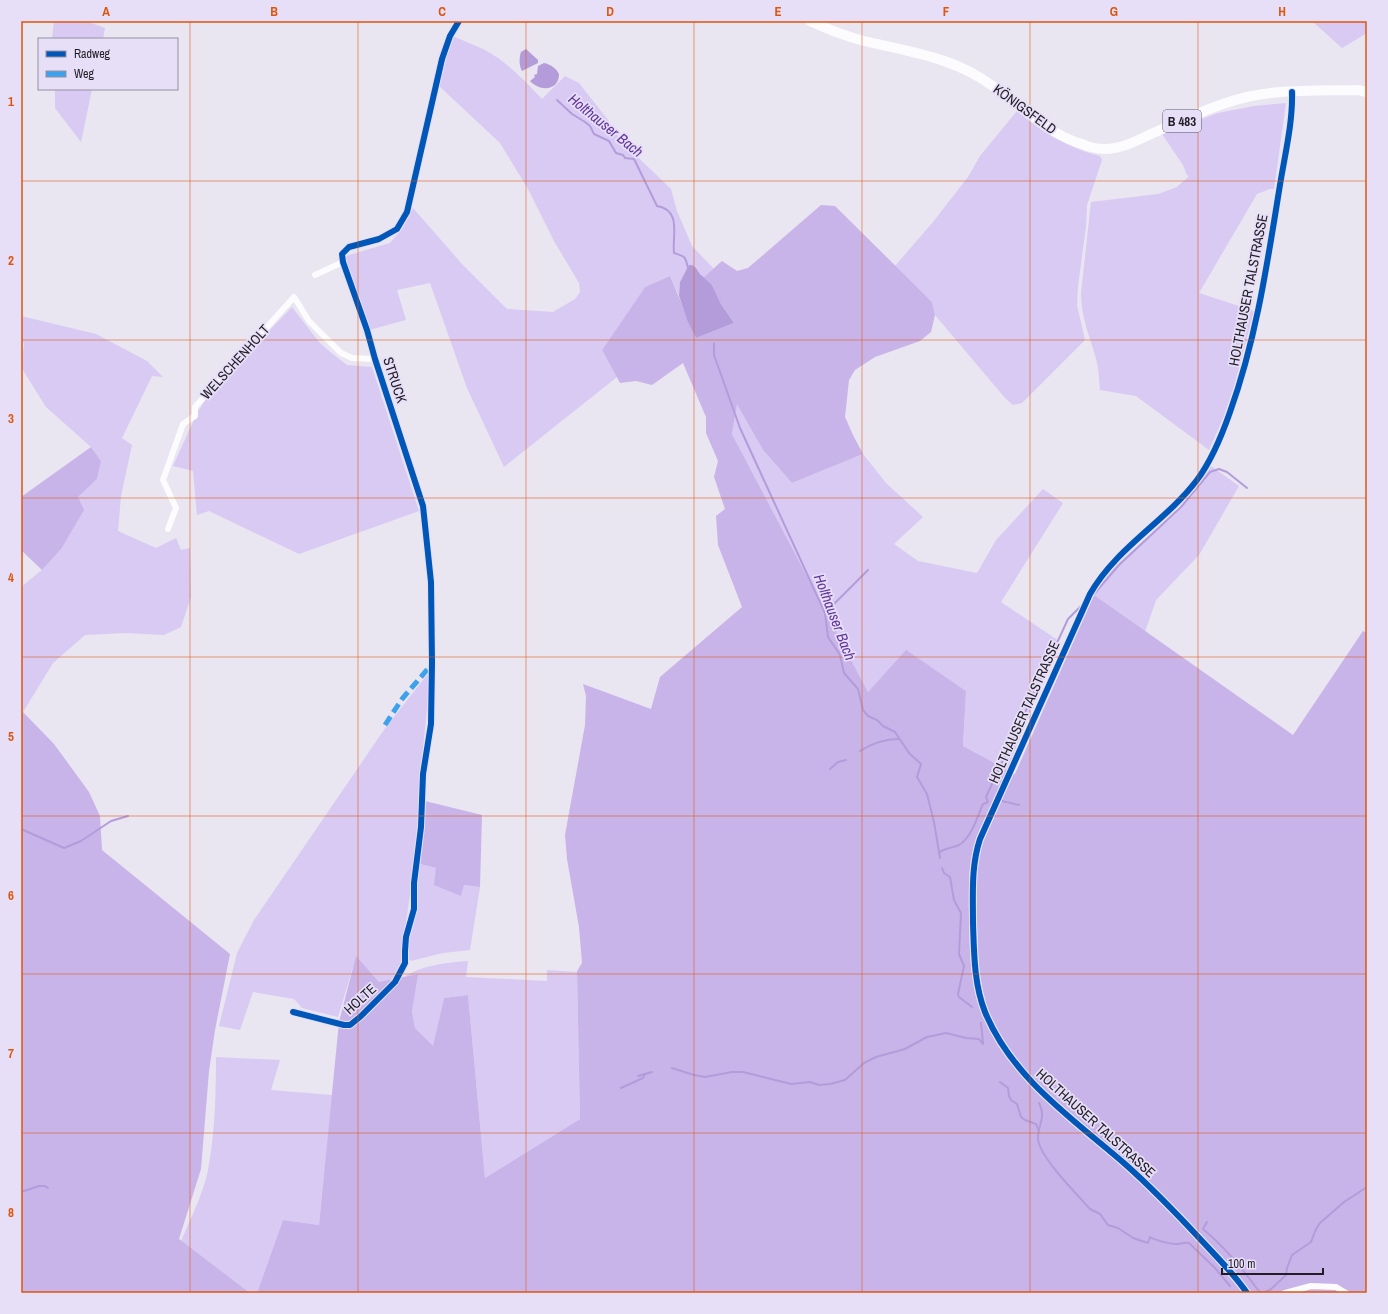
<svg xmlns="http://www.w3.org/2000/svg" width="1388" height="1314" font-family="'Archivo Narrow',sans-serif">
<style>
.green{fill:#d8caf3}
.forest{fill:#c8b4e9}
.water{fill:#b49cdb}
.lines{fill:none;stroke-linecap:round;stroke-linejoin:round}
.stream{stroke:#b49cdb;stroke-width:2}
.minor{stroke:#fcfbfd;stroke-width:6}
.tertiary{stroke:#fcfbfd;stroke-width:8}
.primary{stroke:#fcfbfd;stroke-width:10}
.quiet{stroke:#3da2eb;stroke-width:5;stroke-dasharray:10 5;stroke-linecap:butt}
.cycleway-casing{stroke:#e7dff7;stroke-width:8}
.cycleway{stroke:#0057b8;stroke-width:6}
.grid{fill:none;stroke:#de560d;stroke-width:1;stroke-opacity:0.55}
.labels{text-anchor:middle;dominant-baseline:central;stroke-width:3.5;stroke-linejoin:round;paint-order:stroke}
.shield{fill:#e7dff7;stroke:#5c5764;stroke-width:1}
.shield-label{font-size:13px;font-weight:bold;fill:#201d25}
.street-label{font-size:14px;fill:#201d25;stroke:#e7dff7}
.water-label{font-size:15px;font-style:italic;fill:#64379b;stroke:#e7dff7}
.neatline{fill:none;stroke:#de560d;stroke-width:1.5}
.grid-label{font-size:13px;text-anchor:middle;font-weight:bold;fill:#de560d}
</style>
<rect width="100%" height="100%" fill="#e9e5f1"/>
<g class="green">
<polygon points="54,21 86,21 105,28 103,39 52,39"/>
<polygon points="1312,21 1367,21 1367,33 1342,48"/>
<path d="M453,36C463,41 475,45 485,50C507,62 524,80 542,99L565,76L579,83L608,120L621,141L671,189L677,211L692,246L714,269L703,278L696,268C678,278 681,277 679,296L670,276L645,287L602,350L617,377L504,467L467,388L430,283L397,290L406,320L369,330L345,265V257L349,255L390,243L402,229L413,208L462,264L507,309L553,312L575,299L580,292L579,283L554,241L528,189L500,143L438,85L447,50Z"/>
<polygon points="55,89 92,89 81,142 55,108"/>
<path d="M1286,103L1274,189H1270L1257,194L1199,293L1254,311L1235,383L1224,416L1209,450L1136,396L1100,390C1099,379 1099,369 1096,359C1090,336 1081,318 1081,293L1091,202L1158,194L1177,187L1189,176L1187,175L1183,165L1162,134L1218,113L1254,106Z"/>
<path d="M1017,111C1042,130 1069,149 1100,156L1102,160L1087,205L1086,227L1078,286L1077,305L1085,340L1022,403L1013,405L1005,398L935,315L932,302L895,266L933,222L968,177L980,156Z"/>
<polygon points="292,307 319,342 329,351 347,365 372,367 419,511 299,554 209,511 197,515 193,471 173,466 197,413 211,391"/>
<polygon points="21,316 96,334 147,361 163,377 152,376 122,438 132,445 121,496 118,531 156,548 176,538 181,550 190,548 191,597 181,627 164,635 126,633 85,635 53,663 23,712 21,710 21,587 42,570 61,549 78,497 97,479 101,461 91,447 46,407 21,367 24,344 21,336"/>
<polygon points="737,403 763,450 792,483 863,454 886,483 923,517 894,544 918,561 977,573 996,540 1043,489 1063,503 1001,602 1059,641 1007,770 963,746 966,691 906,651 868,692 732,434"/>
<polygon points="1211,466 1239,486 1199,555 1156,600 1145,632 1094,595 1110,571 1192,496"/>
<polygon points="431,670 420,778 419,834 403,942 400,972 390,980 379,982 356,957 338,1017 302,1008 294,999 253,992 240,1030 219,1026 237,953 254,920 386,727"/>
<polygon points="420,864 436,868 461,895 464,885 480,887 470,950 443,953 411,961 408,958 407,942 417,902 416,881"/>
<path d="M468,961L466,977L547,981V970L577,972L580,1119L485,1178L468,995L444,998L433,1047L415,1028L412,1011L417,974L404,977C420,966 449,962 468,961Z"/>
<path d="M216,1057L280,1060L271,1090L332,1095L319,1225L283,1220L257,1293H250L181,1241C191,1218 203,1194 208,1170C215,1133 216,1094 216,1057Z"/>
</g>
<g class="forest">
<polygon points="821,205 835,206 932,302 935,315 931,332 920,341 875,357 855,370 849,380 845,417 853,435 863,454 792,483 763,450 737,404 732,434 868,692 906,650 966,691 963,746 1015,774 1094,595 1293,735 1363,631 1367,633 1367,1293 257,1293 283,1220 319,1225 339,1022 356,956 379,982 418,974 412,1011 415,1028 433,1046 444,998 468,995 485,1178 580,1119 577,971 582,963 579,927 567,859 565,835 585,725 586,696 583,684 651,709 660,677 742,607 718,545 716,516 725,509 714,477 718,461 706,433 706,417 683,363 652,385 636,381 620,383 602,350 645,287 670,276 696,338 734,323 721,304 712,285 703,278 722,261 737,271 748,268"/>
<polygon points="91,447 101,461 97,479 78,497 84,510 61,549 42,570 21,550 21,497"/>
<polygon points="21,710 54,744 89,792 100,816 102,850 230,954 215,1030 209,1071 201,1169 179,1239 250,1293 21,1293"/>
<polygon points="425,801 482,815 480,887 464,885 461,896 434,885 436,868 420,864"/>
</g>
<g class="water">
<path d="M526,49L538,60V63L522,71C519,66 519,58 521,52Z"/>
<path d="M544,63C550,64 557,69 559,74C559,91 540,92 530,81L535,77L534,75L537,74L538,66Z"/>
<polygon points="689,265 692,265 696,268 700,274 712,285 721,304 734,323 696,338 688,322 679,296 680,282"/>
</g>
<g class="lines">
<g class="stream">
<path d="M557,100L572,114L585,122L590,126L594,134L609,141L616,153L623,155L625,158L634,159L657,206C682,210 672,236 674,253C686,257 685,256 688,268"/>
<polyline points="714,343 714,355 740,428 825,613 828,637 840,655 844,673 858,689 863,710 868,716 877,720 883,726 895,732 909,753 921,764 917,777 927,794 934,822 940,858"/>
<polyline points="1094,594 1119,565 1181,507 1210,472 1219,469 1227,472 1247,488"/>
<polyline points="825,613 868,570"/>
<path d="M860,751C871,744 886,739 899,739"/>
<polyline points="830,769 838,762 846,760"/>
<polyline points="1002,801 1019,805"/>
<polyline points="21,829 64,848 81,841 111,821 128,816"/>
<path d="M939,853C944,848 953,848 959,845C972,837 977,817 983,804L988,802L986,797L1068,619L1081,606"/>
<polyline points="942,868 944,873 950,877 954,900 961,913 959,954 964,966 958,994 959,997 972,1007"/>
<polyline points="981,1023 983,1043"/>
<polyline points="672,1068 694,1075 705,1077 732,1072 743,1072 791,1084 810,1082 819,1085 830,1084 845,1080 864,1063 876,1057 905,1049 927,1037 946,1033 966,1038 979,1039 983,1044"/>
<polyline points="638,1076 652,1072"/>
<polyline points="1000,1082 1008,1088 1009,1096 1011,1100 1017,1104 1021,1117 1025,1120 1036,1124 1039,1131"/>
<polyline points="621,1088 643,1078 645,1074"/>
<path d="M1039,1103C1047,1119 1037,1125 1038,1139C1040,1158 1077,1194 1090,1209L1100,1214L1108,1225L1118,1228L1133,1238L1148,1243L1150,1237C1154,1240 1170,1244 1176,1244C1180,1244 1184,1242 1189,1243L1215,1268L1230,1286"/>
<polyline points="21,1192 39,1186 45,1186 48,1188"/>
<path d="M1207,1222L1203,1229C1225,1247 1242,1268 1258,1290L1262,1293L1270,1290L1286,1275L1287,1268L1292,1255L1311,1242L1316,1229L1320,1223L1344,1202L1367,1187"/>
</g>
<g class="minor">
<polyline points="315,275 343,262"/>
<polyline points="168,529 176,508 163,480 183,424 195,416 195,407 294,297 309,321 341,353 352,358 375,359"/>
<polyline points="293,1012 344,1025 350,1025 360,1017 395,982 405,963 405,951 406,937 414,909 414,883 421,827 423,774 431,724 432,663 431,582 423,506 375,359 367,330 343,262 342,254 349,247 379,239 397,229 407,212 442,59 450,36 459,21"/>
<polyline points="1285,1293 1311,1286 1336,1287 1346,1293"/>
</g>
<path class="tertiary" d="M1247,1293C1234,1274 1218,1258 1202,1241C1177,1214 1152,1188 1125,1164C1073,1119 1012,1078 985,1012C974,984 974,953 973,923C973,894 971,866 980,839L1090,594C1117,547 1165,522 1197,480C1212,460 1222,435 1230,412C1256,340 1267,265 1279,191C1284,158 1293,124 1292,92"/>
<path class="primary" d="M810,21C827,29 845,36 864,41C903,50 944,56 979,77C1015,98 1041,132 1082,144C1089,147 1097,149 1105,149C1121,149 1136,141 1151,134C1175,124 1198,112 1223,104C1266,88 1313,91 1358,90L1367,92"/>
<polyline class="quiet" points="385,725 402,699 432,664"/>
<defs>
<g id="cycleway">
<polyline points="293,1012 344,1025 350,1025 360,1017 395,982 405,963 405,951 406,937 414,909 414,883 421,827 423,774 431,724 432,663 431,582 423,506 375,359 367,330 343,262 342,254 349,247 379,239 397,229 407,212 442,59 450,36 459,21"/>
<path d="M1247,1293C1234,1274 1218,1258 1202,1241C1177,1214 1152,1188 1125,1164C1073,1119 1012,1078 985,1012C974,984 974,953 973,923C973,894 971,866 980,839L1090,594C1117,547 1165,522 1197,480C1212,460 1222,435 1230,412C1256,340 1267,265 1279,191C1284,158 1293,124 1292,92"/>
</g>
</defs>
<use href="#cycleway" class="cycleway-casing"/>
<use href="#cycleway" class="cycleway"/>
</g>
<path class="grid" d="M190,21V1293M358,21V1293M526,21V1293M694,21V1293M862,21V1293M1030,21V1293M1198,21V1293M21,181H1367M21,340H1367M21,498H1367M21,657H1367M21,816H1367M21,974H1367M21,1133H1367"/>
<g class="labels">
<rect class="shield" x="1163" y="110" width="38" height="22" rx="3"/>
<g class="shield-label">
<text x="1182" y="121">B 483</text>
</g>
<g class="street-label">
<text transform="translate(1025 109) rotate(36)">KÖNIGSFELD</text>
<text transform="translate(1248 290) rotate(-79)">HOLTHAUSER TALSTRASSE</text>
<text transform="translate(235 362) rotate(-48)">WELSCHENHOLT</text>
<text transform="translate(395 380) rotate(72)">STRUCK</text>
<text transform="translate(1024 712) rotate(-66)">HOLTHAUSER TALSTRASSE</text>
<text transform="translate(360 999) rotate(-42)">HOLTE</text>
<text transform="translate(1096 1123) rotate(42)">HOLTHAUSER TALSTRASSE</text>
</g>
<g class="water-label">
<text transform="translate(606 125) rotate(39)">Holthauser Bach</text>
<text transform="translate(835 617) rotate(69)">Holthauser Bach</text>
</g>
</g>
<rect width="1388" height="1314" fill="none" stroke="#e7dff7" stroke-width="44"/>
<rect x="38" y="38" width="140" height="52" fill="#e7dff7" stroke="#9791a3"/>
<rect x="46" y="51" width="20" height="6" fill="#0057b8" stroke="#9791a3"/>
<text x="74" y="58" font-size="12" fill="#201d25">Radweg</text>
<rect x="46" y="71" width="20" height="6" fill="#3da2eb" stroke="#9791a3"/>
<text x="74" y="78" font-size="12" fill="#201d25">Weg</text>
<path d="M1222 1268v6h101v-6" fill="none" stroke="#201d25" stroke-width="2"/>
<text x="1228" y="1268" font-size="12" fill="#201d25" stroke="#e7dff7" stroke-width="3" paint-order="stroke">100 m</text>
<rect x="22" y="22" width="1344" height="1270" class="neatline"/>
<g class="grid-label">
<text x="106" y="16">A</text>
<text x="274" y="16">B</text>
<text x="442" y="16">C</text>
<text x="610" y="16">D</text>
<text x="778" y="16">E</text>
<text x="946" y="16">F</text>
<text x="1114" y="16">G</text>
<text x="1282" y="16">H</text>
<text x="11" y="106">1</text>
<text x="11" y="265">2</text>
<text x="11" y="423">3</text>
<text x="11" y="582">4</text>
<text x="11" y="741">5</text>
<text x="11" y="900">6</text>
<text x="11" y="1058">7</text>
<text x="11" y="1217">8</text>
</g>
</svg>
